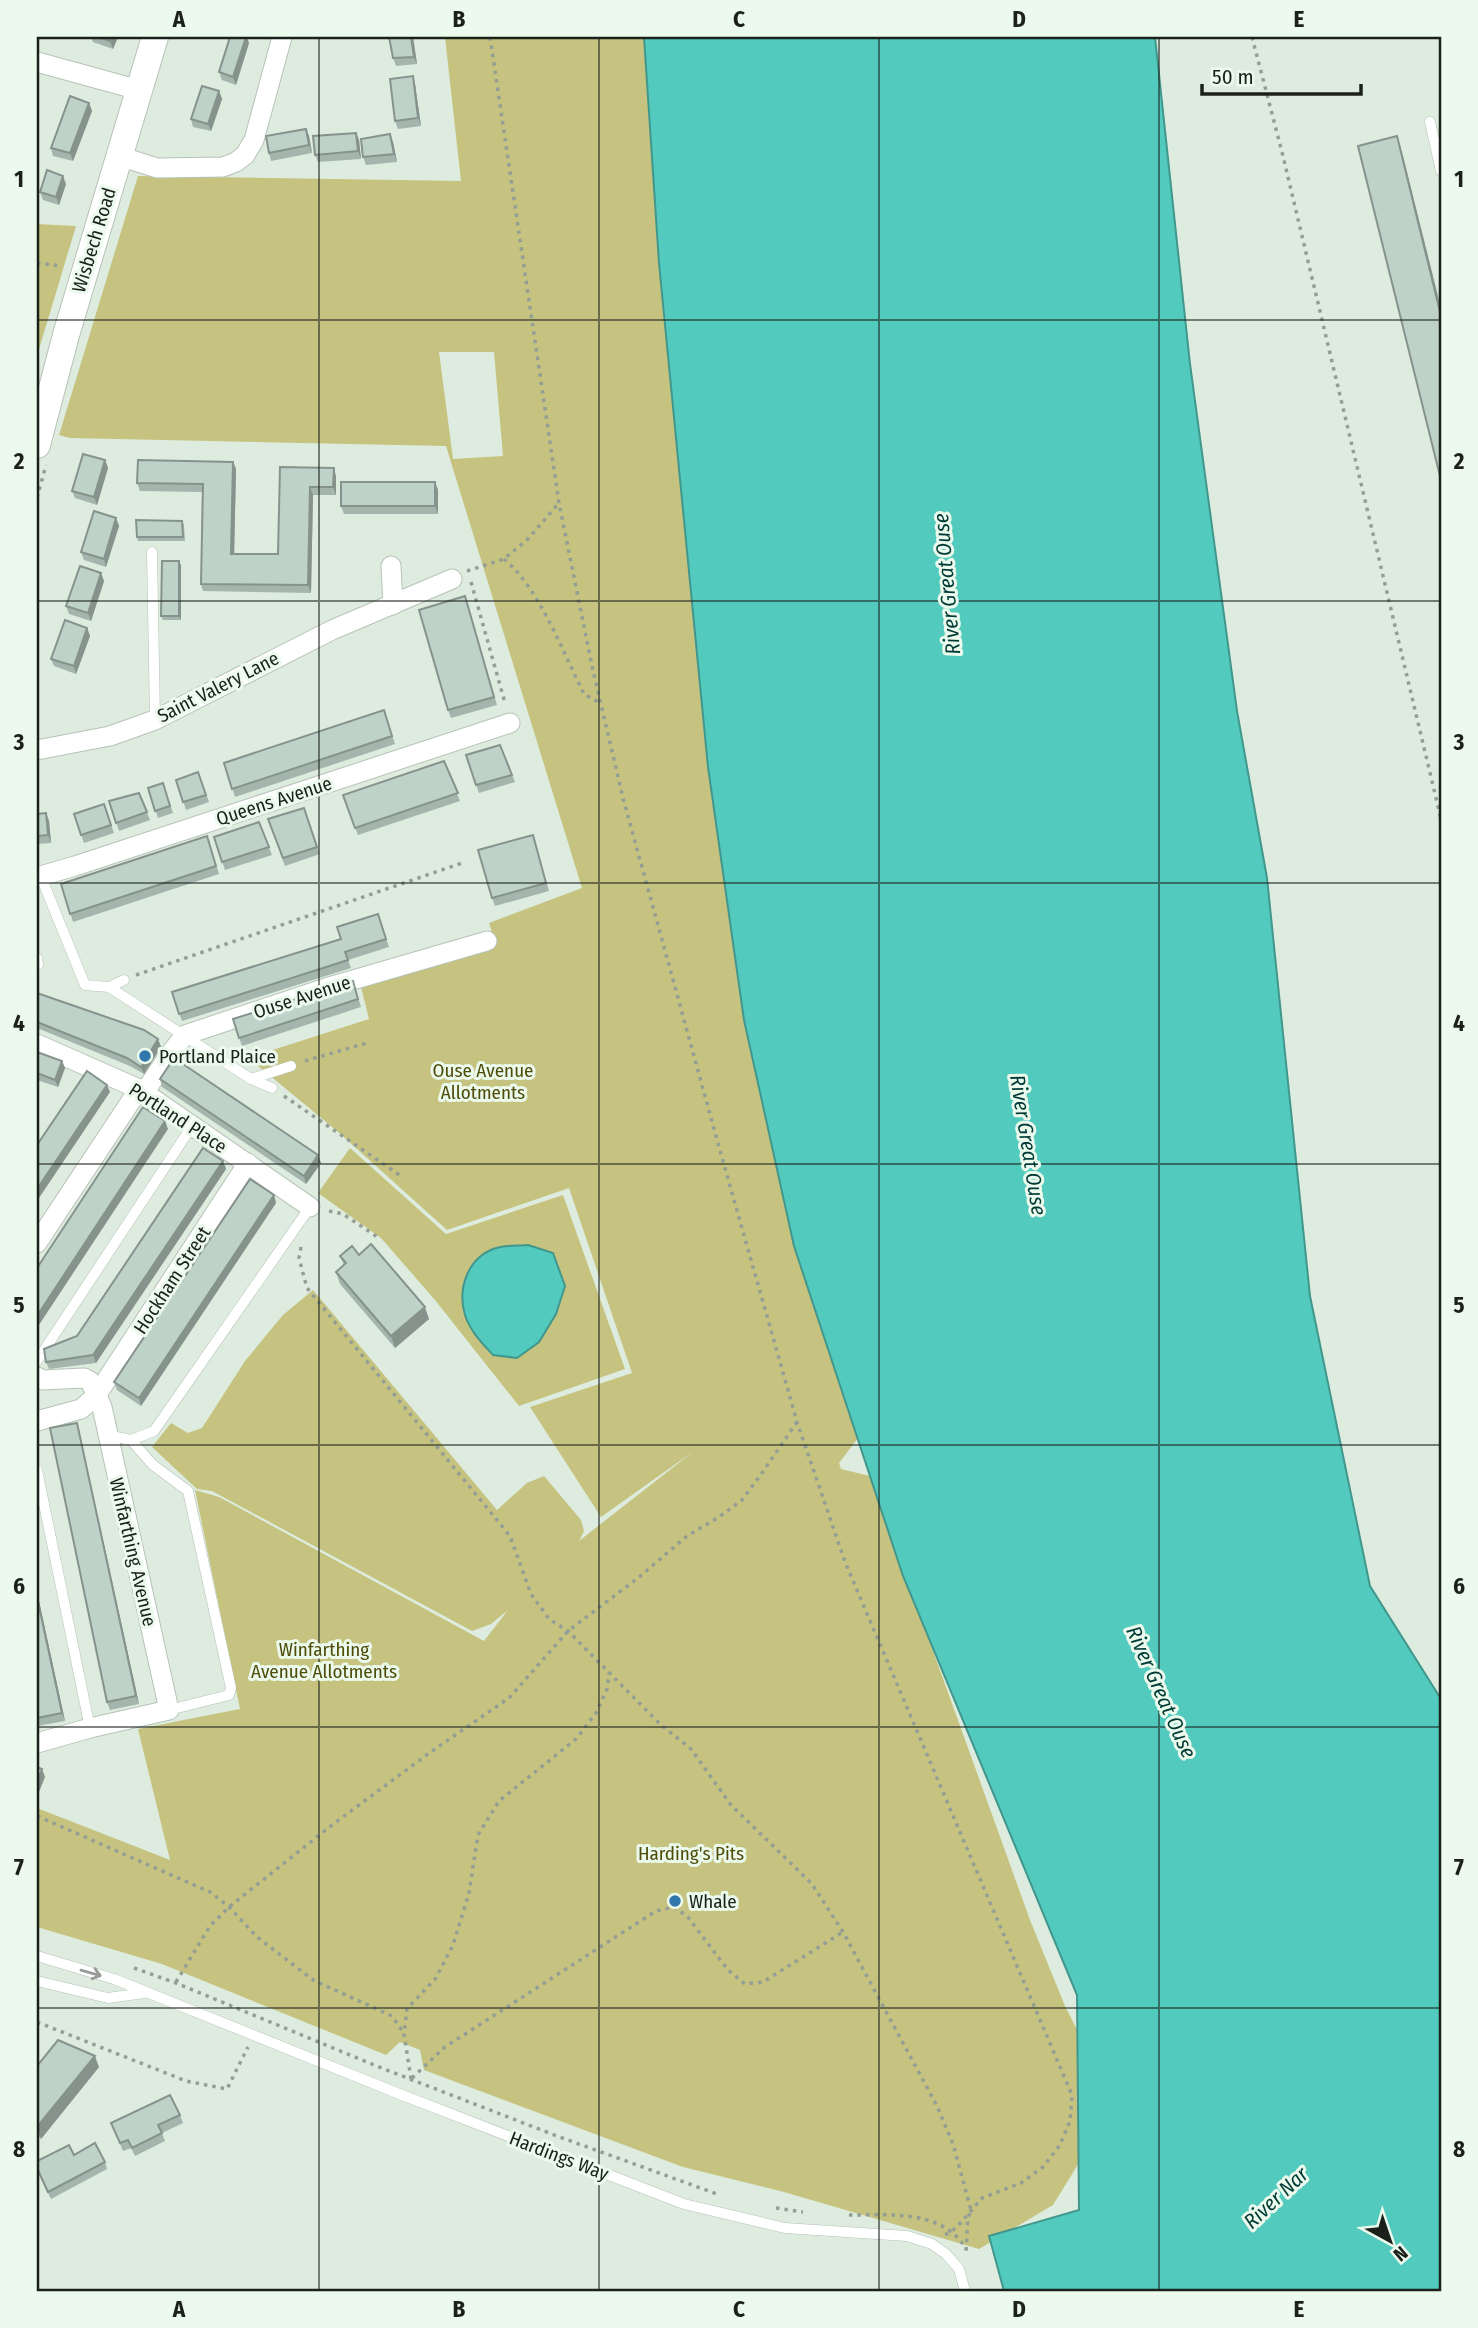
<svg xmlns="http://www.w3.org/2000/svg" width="1478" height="2328" font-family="'Fira Sans Condensed',sans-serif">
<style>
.green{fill:#c5c37f;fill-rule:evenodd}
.water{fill:#53cabe;stroke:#42978d;stroke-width:2}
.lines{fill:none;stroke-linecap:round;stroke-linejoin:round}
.lane-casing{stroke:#b6c3b6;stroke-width:11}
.street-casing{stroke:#b6c3b6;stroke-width:21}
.secondary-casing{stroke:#b6c3b6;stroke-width:28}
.path{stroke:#949e94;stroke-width:3.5;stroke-dasharray:3.5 5;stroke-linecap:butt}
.lane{stroke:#fff;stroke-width:10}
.street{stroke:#fff;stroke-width:19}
.secondary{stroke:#fff;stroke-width:26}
.wall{fill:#a4b5ad}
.shaded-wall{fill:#86938d}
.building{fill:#bfd2c9;stroke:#86938d;stroke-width:2}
.oneway{stroke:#989b98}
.grid{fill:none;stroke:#1b201b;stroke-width:2;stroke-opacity:0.55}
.poi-dot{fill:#3277ac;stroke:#ebfaec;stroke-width:2.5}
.labels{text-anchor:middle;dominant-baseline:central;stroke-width:6;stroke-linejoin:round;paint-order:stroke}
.street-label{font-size:19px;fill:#1b201b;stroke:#ebfaec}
.poi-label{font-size:19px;fill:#1b201b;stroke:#ebfaec;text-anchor:start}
.park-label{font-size:19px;fill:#4f4c09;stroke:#ebfaec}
.water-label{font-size:21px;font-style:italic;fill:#003a36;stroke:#ebfaec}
.neatline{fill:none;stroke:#1b201b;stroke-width:2.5}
.grid-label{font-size:23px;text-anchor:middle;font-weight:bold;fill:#1b201b}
</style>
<rect width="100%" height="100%" fill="#deecdf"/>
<g class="green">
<path d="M445,37H644L659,263L708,767L794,1246L858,1438L839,1463L841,1469L870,1476L1030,1920L1065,2006L1096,2067L1090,2145L1053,2205L979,2249L784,2192L683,2167L424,2070L420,2050L400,2042L386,2055L162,1964L37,1927V1808L170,1860L138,1729L240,1709L195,1490L219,1497L484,1641L508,1610L491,1624L472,1631L212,1491L197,1489L152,1447L171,1423L188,1433L202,1428L245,1361L283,1315L313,1290L497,1510L527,1483L544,1476L581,1520L584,1531L579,1541L694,1451L601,1517L530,1407L632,1373L569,1188L447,1230L337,1131L257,1065L245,1059L369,1019L360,983L496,945L489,923L582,888L446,446L70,438L59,435L138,176L461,181ZM439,352H494L503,456L453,459Z"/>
<polygon points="37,224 76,226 37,356"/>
<polygon points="350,1148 446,1234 563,1195 625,1369 519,1406 435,1300 381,1238 318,1193"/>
</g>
<g class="water">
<polygon points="644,37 1155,37 1190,364 1237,711 1267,878 1310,1296 1370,1586 1441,1699 1441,2291 1004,2291 989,2236 1079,2210 1077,1995 903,1576 794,1246 744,1020 708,767 659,263"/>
<path d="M528,1245L553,1253L565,1286L556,1314L539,1342L517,1358L493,1355C482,1343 470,1331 465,1315C457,1288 468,1257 496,1248C505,1245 518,1246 528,1245Z"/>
</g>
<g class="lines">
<defs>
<g id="lane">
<polyline points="1430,122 1441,171"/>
<polyline points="152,552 155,719"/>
<polyline points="41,877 85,985 109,987 124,980"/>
<polyline points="37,958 38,965"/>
<polyline points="109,987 251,1079"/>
<polyline points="272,1088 251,1079 291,1066"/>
<polyline points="37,1361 192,1126"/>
<polyline points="107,1435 131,1440 154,1431 310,1207"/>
<polyline points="131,1440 153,1465 188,1491 231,1688 229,1695 169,1710"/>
<polyline points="37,1470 90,1728"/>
<polyline points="37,1956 114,1979 402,2095 684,2204 785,2228 907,2236 932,2244 946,2254 959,2269 965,2291"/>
<polyline points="37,1981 108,1998 144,1993"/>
</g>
<g id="street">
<polyline points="37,62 139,90"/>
<polyline points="119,156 157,168 223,167 236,162 245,155 254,140 282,37"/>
<polyline points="391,566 393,605"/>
<polyline points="37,750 110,736 155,720 332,630 452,579"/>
<polyline points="37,877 75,866 510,723"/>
<polyline points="37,1044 139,1089 310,1207"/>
<polyline points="144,1093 170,1054 185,1035 332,986 487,941"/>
<polyline points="37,1243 139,1089"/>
<polyline points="37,1377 43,1380 84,1378 90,1381 102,1407 169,1710 90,1728 37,1743"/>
<polyline points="37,1421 81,1409 96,1396 248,1163"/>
</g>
<polyline id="secondary" points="37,445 66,335 155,37"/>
</defs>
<use href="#lane" class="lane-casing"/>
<use href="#street" class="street-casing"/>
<use href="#secondary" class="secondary-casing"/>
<g class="path">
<polyline points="490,37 559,503 592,666 623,798 719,1147 797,1422 845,1562 1072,2095 1070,2121 1060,2145 1043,2167 1021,2183 982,2198 956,2228 945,2235"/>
<polyline points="1252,37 1282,152 1441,819"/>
<polyline points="37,263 62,266"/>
<polyline points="37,498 46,465"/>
<path d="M504,559C539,588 563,652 584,694L600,703"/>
<polyline points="467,571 504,559 528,539 559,503"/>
<polyline points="471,582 505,703"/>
<polyline points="136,975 465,862"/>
<polyline points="305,1061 370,1042"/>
<polyline points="284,1096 401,1176"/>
<polyline points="329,1211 343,1214 379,1238"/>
<polyline points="301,1247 299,1258 307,1288 510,1536 531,1594 549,1619 568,1631 661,1725 691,1749 731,1805 812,1884 843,1932 937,2106 953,2144 971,2210 968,2218 966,2252"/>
<polyline points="37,1816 210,1892 229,1907 257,1937 313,1980 392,2016 403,2032"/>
<polyline points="134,1968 176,1983 379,2067 557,2136 717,2194"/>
<polyline points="176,1982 210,1926 229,1907 332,1825 432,1751 509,1698 568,1631 638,1578 687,1536 719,1517 742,1500 762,1473 797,1422"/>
<polyline points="37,2022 186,2081 227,2089 248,2047"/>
<polyline points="412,2078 445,2047 656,1911 674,1907 687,1916 728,1970 745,1984 763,1982 843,1932"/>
<polyline points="411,2079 404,2034 407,2009 436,1978 453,1945 469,1893 478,1835 499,1801 576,1739 596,1713 607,1689 609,1673"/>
<polyline points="776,2208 803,2212"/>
<path d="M849,2215C889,2215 943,2209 966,2249"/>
</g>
<use href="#lane" class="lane"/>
<use href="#street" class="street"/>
<use href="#secondary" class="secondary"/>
</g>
<g class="wall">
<polygon points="91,37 118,37 113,49 93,42"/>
<polygon points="389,37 413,37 417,64 396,66 393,58"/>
<polygon points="249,43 236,85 222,80 219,72"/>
<polygon points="413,76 415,84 421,126 398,129 395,121"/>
<polygon points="219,91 222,99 211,131 193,127 191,119"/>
<polygon points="89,103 92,111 73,161 53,156 51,148"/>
<polygon points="306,129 309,136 312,153 271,161 269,153"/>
<polygon points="356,133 359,140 361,159 318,162 315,155"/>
<polygon points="393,142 397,162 366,165 363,157"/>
<polygon points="66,184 59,205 43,200 40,192"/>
<polygon points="105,460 108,468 97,505 75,498 72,491"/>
<polygon points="233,462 236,469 234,554 278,554 280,467 336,476 336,495 313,495 311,593 203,591 201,584 202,492 140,491 137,483"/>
<polygon points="435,482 438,490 438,514 344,514 341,506"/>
<polygon points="116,518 119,526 106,567 84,560 81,552"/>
<polygon points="182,521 184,525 185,541 138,541 137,537"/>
<polygon points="181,565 181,620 163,620 161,616"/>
<polygon points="104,581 91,621 69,614 66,606"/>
<polygon points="465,596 497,705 451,718 448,710"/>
<polygon points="87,628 90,636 76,674 54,666 51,659"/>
<polygon points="384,710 395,744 235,797 224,763"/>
<polygon points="500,745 515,782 479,793 466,755"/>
<polygon points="444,761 460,801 358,835 343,795"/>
<polygon points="198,772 209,802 186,810 176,780"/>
<polygon points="163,783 173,813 158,818 148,788"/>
<polygon points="139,793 150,820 119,831 109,801"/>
<polygon points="104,804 114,833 84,843 74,814"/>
<polygon points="304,808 320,854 285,866 268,819"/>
<polygon points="46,813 49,821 51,843 37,844 37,814"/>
<polygon points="259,822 272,855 225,870 214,837"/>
<polygon points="533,835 549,891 495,906 492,898"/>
<polygon points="207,836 219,874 73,922 61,884"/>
<polygon points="378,914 389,947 348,960 351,968 182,1021 172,992 341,939"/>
<polygon points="353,981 361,1007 242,1046 233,1019"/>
<polygon points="37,993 158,1039 161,1047 144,1074 130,1066 37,1028"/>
<polygon points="37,1052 62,1061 65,1068 58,1087 37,1080"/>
<polygon points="160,1079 318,1155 321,1163 306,1184 162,1087"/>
<polygon points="223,1161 226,1169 96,1363 49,1369 46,1362 77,1336"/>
<polygon points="274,1195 276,1203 141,1406 117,1390 114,1382"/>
<polygon points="359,1255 429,1319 395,1348 340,1284 336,1272 344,1265 340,1256"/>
<polygon points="79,1431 139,1704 110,1710 107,1702"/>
<polygon points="37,1592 65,1721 37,1726"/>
<polygon points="37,2066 99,2067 41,2139 37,2135"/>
<polygon points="180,2115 183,2123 162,2133 165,2141 135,2156 131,2148 123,2151 111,2123"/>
<polygon points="74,2155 105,2162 107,2169 51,2199 37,2171 37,2161"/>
</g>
<g class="shaded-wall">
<polygon points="112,37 118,37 113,49 110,41"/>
<polygon points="246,37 247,37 249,43 236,85 233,77"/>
<polygon points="411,37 413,37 417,64 414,57"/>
<polygon points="413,76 415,84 421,126 418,118"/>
<polygon points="219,91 222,99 211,131 208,124"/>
<polygon points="89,103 92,111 73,161 70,153"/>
<polygon points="306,129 309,136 312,153 309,145"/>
<polygon points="356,133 359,140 361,159 358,151"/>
<polygon points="390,134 393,142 397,162 394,154"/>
<polygon points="1397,136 1402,152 1441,308 1441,316"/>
<polygon points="63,176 66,184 59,205 56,197"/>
<polygon points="105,460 108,468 97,505 94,497"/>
<polygon points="233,462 236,469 234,562 231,554"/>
<polygon points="334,468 336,476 336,495 333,487"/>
<polygon points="435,482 438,490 438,514 435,506"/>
<polygon points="310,487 313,495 311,593 308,585"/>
<polygon points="116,518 119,526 106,567 104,559"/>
<polygon points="179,561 181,565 181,620 179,616"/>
<polygon points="101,573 104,581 91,621 88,613"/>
<polygon points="87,628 90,636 76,674 74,666"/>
<polygon points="46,813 49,821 51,843 48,835"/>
<polygon points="158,1039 161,1047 144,1074 141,1067"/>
<polygon points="62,1061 65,1068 58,1087 55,1080"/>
<polygon points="107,1085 110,1092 37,1201 37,1189"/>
<polygon points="165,1121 168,1129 37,1328 37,1316"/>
<polygon points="318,1155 321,1163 306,1184 304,1176"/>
<polygon points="223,1161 226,1169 96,1363 93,1355"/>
<polygon points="274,1195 276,1203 141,1406 139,1398"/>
<polygon points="425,1307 429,1319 395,1348 391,1336"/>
<polygon points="77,1423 79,1431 139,1704 136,1696"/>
<polygon points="37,1592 65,1721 62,1713 37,1597"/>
<polygon points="42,1769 45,1777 37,1797 37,1782"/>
<polygon points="95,2056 99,2067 41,2139 37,2127"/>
</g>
<g class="building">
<polygon points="99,37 112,37 110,41"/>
<polygon points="230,37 246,37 233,77 219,72"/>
<polygon points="389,37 411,37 414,57 393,58"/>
<polygon points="413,76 418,118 395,121 390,79"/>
<polygon points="202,86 219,91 208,124 191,119"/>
<polygon points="70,96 89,103 70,153 51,148"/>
<polygon points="306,129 309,145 269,153 266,136"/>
<polygon points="356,133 358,151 315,155 313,136"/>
<polygon points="390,134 394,154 363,157 361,139"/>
<polygon points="1397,136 1441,316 1441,480 1358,146"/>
<polygon points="47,170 63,176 56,197 40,192"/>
<polygon points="83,454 105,460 94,497 72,491"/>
<polygon points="138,460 233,462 231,554 278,554 280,467 334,468 333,487 310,487 308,585 201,584 203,484 137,483"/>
<rect x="341" y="482" width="94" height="24"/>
<polygon points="94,511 116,518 104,559 81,552"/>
<polygon points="136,520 182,521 183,537 137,537"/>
<polygon points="162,561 179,561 179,616 161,616"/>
<polygon points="80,566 101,573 88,613 66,606"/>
<polygon points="465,596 494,697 448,710 419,610"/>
<polygon points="65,620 87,628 74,666 51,659"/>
<polygon points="384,710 392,736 232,789 224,763"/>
<polygon points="500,745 512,775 476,785 466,755"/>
<polygon points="444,761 458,793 355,828 343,795"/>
<polygon points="198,772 206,795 183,802 176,780"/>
<polygon points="163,783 170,806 155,811 148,788"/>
<polygon points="139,793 147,812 116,823 109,801"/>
<polygon points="104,804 111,825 81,835 74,814"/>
<polygon points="304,808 317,847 283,858 268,819"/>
<polygon points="46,813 48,835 37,836 37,814"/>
<polygon points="259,822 269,847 222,862 214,837"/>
<polygon points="533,835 546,883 492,898 478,850"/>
<polygon points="207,836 216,866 70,914 61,884"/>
<polygon points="378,914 386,939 345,952 348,960 179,1014 172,992 341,939 337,927"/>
<polygon points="353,981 358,999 239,1038 233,1019"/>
<polygon points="37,993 144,1030 158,1039 141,1067 127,1058 37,1022"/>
<polygon points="37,1052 62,1061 55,1080 37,1073"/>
<polygon points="174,1058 318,1155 304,1176 160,1079"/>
<polygon points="87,1071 107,1085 37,1189 37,1145"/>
<polygon points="143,1107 165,1121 37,1316 37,1268"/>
<polygon points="203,1148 223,1161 93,1355 46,1362 44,1349 77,1336"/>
<polygon points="250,1179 274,1195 139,1398 114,1382"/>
<polygon points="371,1244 425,1307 391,1336 336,1272 346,1263 340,1256 352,1246 359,1255"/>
<polygon points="77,1423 136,1696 107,1702 50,1428"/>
<polygon points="37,1597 62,1713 37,1718"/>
<polygon points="37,1767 42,1769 37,1782"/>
<polygon points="58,2040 95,2056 37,2127 37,2066"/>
<polygon points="170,2095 180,2115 158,2125 162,2133 132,2148 128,2140 120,2143 111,2123"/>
<polygon points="95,2143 105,2162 48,2192 37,2168 37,2161 69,2145 74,2155"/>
</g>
<defs><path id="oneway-shaft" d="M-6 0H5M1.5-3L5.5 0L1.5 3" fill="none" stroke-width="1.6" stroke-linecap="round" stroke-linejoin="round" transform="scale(1.75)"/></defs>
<use class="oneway" href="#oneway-shaft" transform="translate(91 1973) rotate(16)"/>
<path class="grid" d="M319,37V2291M599,37V2291M879,37V2291M1159,37V2291M37,320H1441M37,601H1441M37,883H1441M37,1164H1441M37,1445H1441M37,1727H1441M37,2008H1441"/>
<g class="poi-dot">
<circle cx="145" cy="1056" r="7"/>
<circle cx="675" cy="1901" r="7"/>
</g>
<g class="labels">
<g class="street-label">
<text transform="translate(94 240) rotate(-73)">Wisbech Road</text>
<text transform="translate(218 687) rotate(-27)">Saint Valery Lane</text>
<text transform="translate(274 801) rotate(-18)">Queens Avenue</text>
<text transform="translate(302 997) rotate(-18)">Ouse Avenue</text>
<text transform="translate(178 1118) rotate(33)">Portland Place</text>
<text transform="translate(172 1280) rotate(-57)">Hockham Street</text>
<text transform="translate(133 1552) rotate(77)">Winfarthing Avenue</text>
<text transform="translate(559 2156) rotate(21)">Hardings Way</text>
</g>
<g class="poi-label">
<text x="159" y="1056">Portland Plaice</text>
<text x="689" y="1901">Whale</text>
</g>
<g class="park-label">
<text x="483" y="1070">Ouse Avenue<tspan x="483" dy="22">Allotments</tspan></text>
<text x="324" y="1649">Winfarthing<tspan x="324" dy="22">Avenue Allotments</tspan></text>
<text x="691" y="1853">Harding's Pits</text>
</g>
<g class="water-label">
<text transform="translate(947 584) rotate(-95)">River Great Ouse</text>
<text transform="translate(1028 1145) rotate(81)">River Great Ouse</text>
<text transform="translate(1161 1692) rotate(66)">River Great Ouse</text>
<text transform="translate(1276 2198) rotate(-43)">River Nar</text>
</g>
</g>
<rect width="1478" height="2328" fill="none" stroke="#ebfaec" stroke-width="77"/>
<g transform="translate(1390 2241) rotate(140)" stroke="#ebfaec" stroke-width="5" paint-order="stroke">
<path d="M0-5L12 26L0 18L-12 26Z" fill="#1b201b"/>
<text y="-10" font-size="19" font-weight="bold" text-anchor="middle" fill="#1b201b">N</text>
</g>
<path d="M1202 84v10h159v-10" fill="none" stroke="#1b201b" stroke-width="3.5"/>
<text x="1212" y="84" font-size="21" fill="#1b201b" stroke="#ebfaec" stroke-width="5" paint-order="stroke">50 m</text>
<rect x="38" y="38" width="1402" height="2252" class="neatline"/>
<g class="grid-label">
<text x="179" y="27">A</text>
<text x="459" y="27">B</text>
<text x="739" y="27">C</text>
<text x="1019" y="27">D</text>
<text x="1299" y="27">E</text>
<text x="19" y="187">1</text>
<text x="1459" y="187">1</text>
<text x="19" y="469">2</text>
<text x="1459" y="469">2</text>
<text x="19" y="750">3</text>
<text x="1459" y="750">3</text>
<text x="19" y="1031">4</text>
<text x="1459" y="1031">4</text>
<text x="19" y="1313">5</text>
<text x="1459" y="1313">5</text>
<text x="19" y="1594">6</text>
<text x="1459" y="1594">6</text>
<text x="19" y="1875">7</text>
<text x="1459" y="1875">7</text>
<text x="19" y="2157">8</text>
<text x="1459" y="2157">8</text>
<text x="179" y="2317">A</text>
<text x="459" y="2317">B</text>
<text x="739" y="2317">C</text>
<text x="1019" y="2317">D</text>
<text x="1299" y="2317">E</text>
</g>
</svg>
